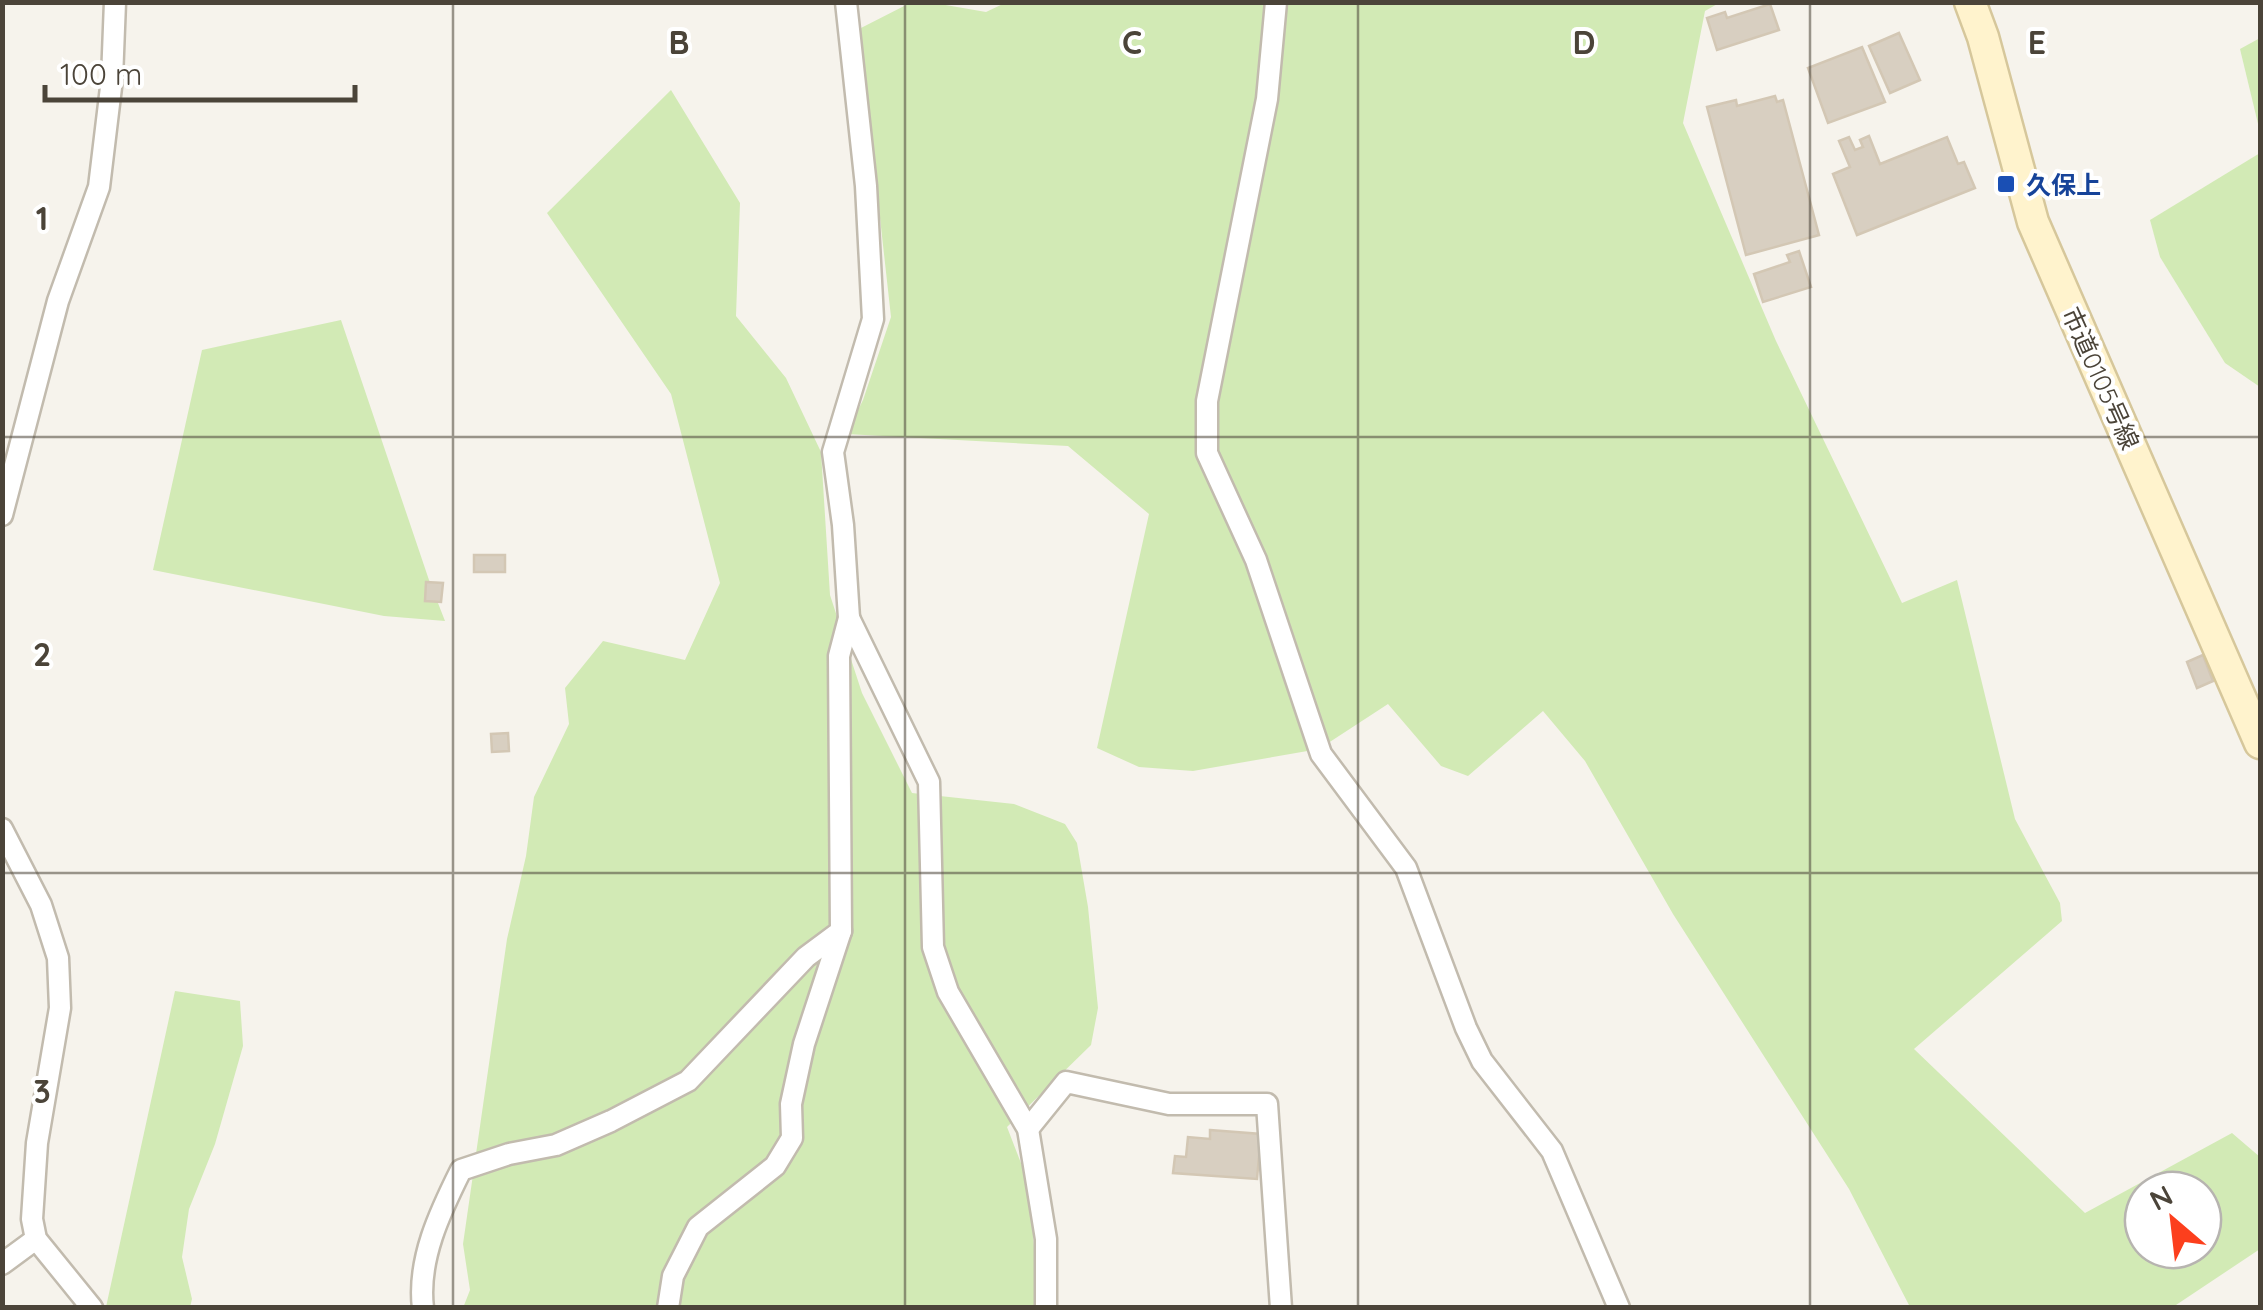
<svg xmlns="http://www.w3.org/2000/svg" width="2263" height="1310" font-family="Quicksand,'Noto Sans JP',sans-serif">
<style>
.green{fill:#d2eab5;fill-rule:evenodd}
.building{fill:#d8cfc1;stroke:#d3c7b4;stroke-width:2.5}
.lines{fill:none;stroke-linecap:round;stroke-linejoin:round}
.street-casing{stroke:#c2bbae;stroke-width:25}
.secondary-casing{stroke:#d6c79b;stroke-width:35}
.street{stroke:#fff;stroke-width:20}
.secondary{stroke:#fff3cd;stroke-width:30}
.grid{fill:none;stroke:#4b4439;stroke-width:2.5;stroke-opacity:0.55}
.transit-dot{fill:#1a4fb4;stroke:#fff;stroke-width:4}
.labels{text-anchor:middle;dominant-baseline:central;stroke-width:8;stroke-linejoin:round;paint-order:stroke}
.transit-label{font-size:25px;font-weight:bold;fill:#164399;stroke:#fff;text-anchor:start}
.street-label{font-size:25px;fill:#4b4439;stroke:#fff}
.grid-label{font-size:32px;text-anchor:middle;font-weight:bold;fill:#4b4439;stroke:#fff;stroke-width:8;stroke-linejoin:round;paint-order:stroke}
</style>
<rect width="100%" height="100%" fill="#f6f3ec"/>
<g class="green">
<path d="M1007,2L1719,3L1705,11L1683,123L1776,341L1902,603L1957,580L2015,819L2060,903L2062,921L1914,1049L2085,1213L2232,1133L2260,1157V1249L2173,1307H1910L1849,1189L1673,914L1585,761L1543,711L1468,776L1441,766L1388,704L1319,749L1193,771L1139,767L1097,748L1149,514L1068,446L846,434L863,400L891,317L859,29L910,3H934L986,12ZM2143,1190H2203V1250H2143Z"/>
<polygon points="2260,38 2260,132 2240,49"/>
<polygon points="671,90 740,203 736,316 786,378 821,452 830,595 862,693 912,793 1014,804 1065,824 1077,843 1088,907 1098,1008 1091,1045 1007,1127 1031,1189 1037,1307 463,1308 470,1290 463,1244 507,939 526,856 534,797 569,724 565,688 603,641 685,660 720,583 671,394 547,213"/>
<polygon points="2260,153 2260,387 2225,363 2160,257 2150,220"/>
<polygon points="341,320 429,580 445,621 384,616 153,570 202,350"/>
<polygon points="175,991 240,1001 243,1046 215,1144 189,1209 182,1257 192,1299 190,1307 106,1307"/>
</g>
<g class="building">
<polygon points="1770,4 1779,30 1717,50 1707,18 1725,12 1727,18"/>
<polygon points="1899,33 1920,80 1890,93 1869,46"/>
<polygon points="1862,47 1885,102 1828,123 1808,68"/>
<polygon points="1775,96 1777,102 1783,100 1819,235 1746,255 1707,107 1736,100 1737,106"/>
<polygon points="1869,136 1880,164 1947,137 1958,164 1964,162 1975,188 1857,235 1833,174 1850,167 1839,141 1849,137 1855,150 1863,147 1860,140"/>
<polygon points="1799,251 1811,287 1763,302 1754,274 1790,262 1787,255"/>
<rect x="474" y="555" width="31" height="17"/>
<polygon points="426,582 443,583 441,602 425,601"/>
<polygon points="2203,655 2213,681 2197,688 2187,662"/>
<polygon points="508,733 509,751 492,752 491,734"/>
<polygon points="1210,1130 1261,1134 1257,1179 1173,1173 1175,1156 1186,1157 1188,1137 1210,1139"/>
</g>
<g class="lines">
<defs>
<g id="street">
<polyline points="1276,2 1267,99 1207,401 1207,453 1256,560 1321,754 1406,868 1466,1028 1482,1061 1552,1151 1619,1308"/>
<polyline points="2,515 58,301 99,187 112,79 115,2"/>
<polyline points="849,618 929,782 933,947 948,992 1028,1129 1046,1239 1046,1308"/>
<polyline points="2,829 41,905 58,958 60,1008 37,1143 32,1219 36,1239 92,1308"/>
<polyline points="1028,1129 1066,1082 1169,1104 1267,1104 1281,1308"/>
<polyline points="2,1264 36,1239"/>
<path d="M423,1308C417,1260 440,1212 461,1170L509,1154L556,1145L611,1121L688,1081L806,957L841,931L839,656L849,618L843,525L833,452L873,319L866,186L846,2"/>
<polyline points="668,1308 673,1276 698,1227 775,1166 792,1138 791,1104 804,1044 841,931"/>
</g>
<polyline id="secondary" points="1970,2 1983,37 2033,222 2260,743"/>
</defs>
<use href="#street" class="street-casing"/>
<use href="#secondary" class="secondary-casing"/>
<use href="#street" class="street"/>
<use href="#secondary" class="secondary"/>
</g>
<path class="grid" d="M453,2V1308M905,2V1308M1358,2V1308M1810,2V1308M2,437H2260M2,873H2260"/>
<rect class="transit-dot" x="1996" y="174" width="20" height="20" rx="5"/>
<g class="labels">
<g class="transit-label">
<text x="2026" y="184">久保上</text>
</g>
<g class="street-label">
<text transform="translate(2101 378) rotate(66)">市道0105号線</text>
</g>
</g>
<g class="grid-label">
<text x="679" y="54">B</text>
<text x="1132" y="54">C</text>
<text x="1584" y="54">D</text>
<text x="2037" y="54">E</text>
<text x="42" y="230">1</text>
<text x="42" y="666">2</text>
<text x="42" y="1103">3</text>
</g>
<rect width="2263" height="1310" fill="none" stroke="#4b4439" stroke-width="10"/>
<g transform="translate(2173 1220) rotate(332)"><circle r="48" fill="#ffffff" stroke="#b7b4b0" stroke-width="2.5"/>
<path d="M0-8L18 38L0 25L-18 38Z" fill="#fc3f1d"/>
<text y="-15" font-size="28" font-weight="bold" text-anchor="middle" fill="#4b4439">N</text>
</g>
<path d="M45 85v15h310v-15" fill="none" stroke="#4b4439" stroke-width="5"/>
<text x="60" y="85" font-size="30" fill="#4b4439" stroke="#ffffff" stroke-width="8" paint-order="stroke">100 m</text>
</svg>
